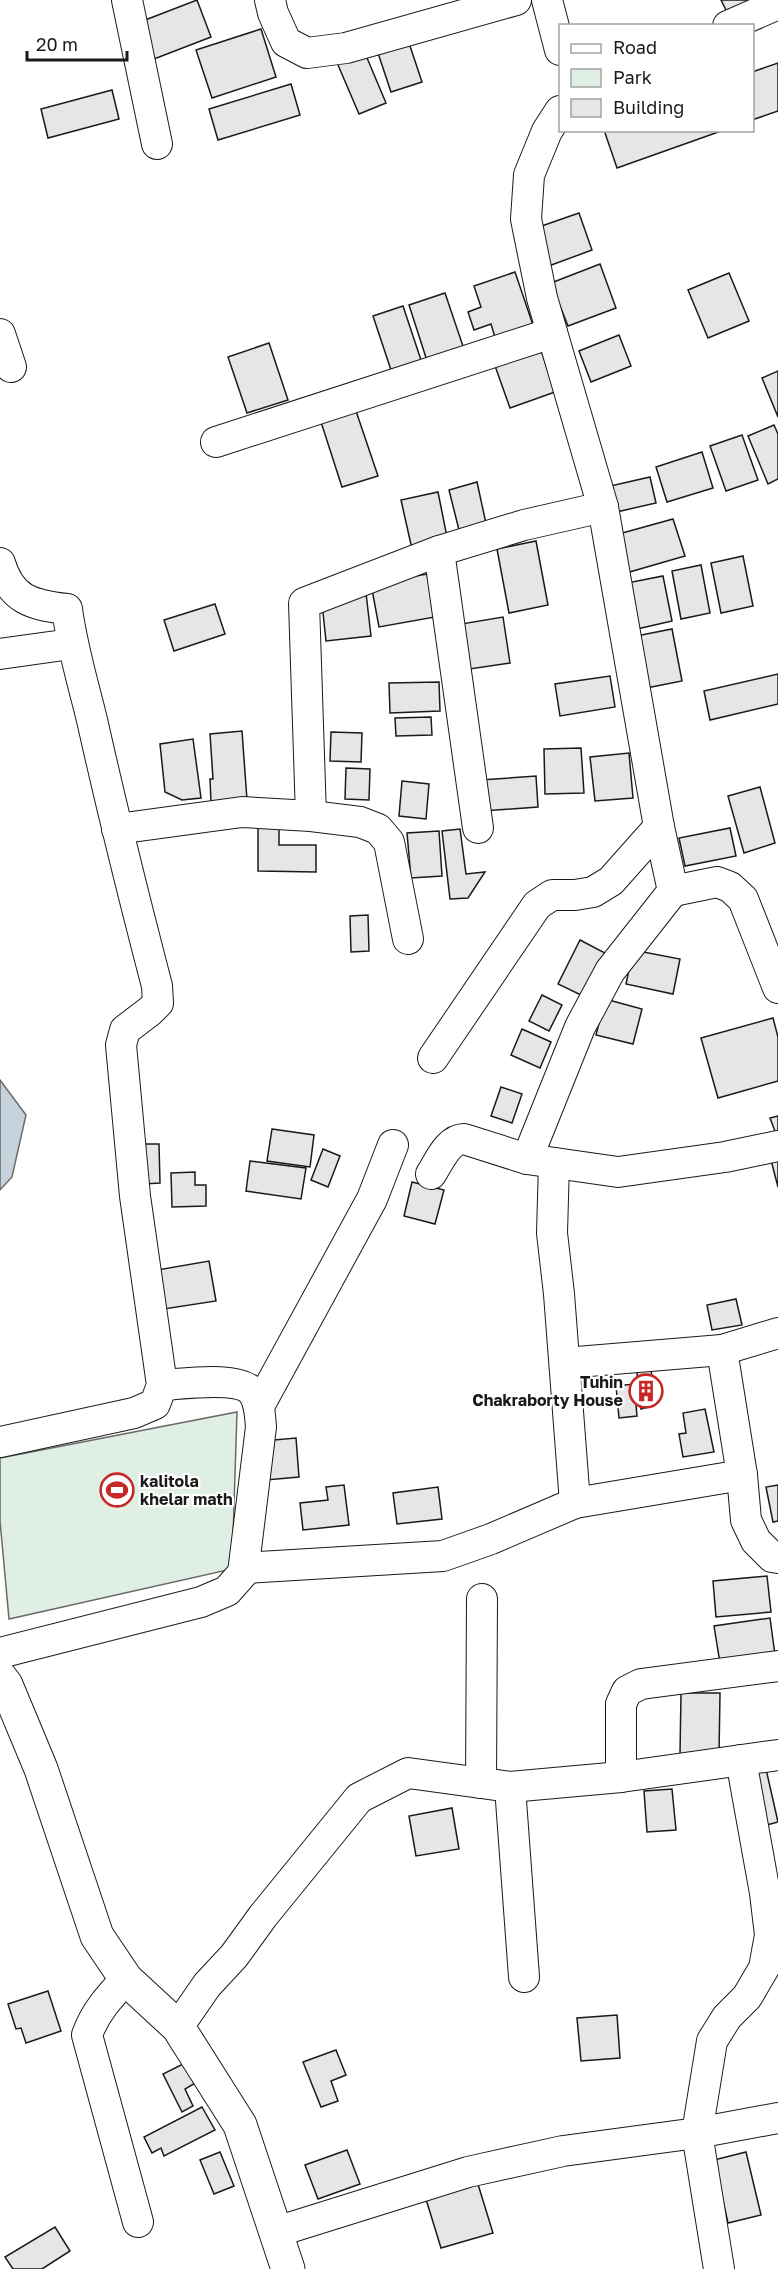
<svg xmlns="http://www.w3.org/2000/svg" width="778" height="2269" font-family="'Golos Text',sans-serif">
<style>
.green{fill:#e0efe3;stroke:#6a6a6a;stroke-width:1.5}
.water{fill:#c6d2dc;stroke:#6a6a6a;stroke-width:1.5}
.building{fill:#e6e6e6;stroke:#1a1a1a;stroke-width:1.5}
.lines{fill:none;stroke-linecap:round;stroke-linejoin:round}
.street-casing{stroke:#1a1a1a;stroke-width:32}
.secondary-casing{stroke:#1a1a1a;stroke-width:35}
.street{stroke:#fff;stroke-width:30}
.secondary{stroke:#fff;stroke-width:33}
.labels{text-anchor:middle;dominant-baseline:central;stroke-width:4.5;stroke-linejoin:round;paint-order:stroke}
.poi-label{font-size:16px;font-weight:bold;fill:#1a1a1a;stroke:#fff;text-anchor:end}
</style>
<rect width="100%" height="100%" fill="#fff"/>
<polygon class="green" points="237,1412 232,1569 9,1619 0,1521 0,1458"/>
<polygon class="water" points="0,1080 26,1115 12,1177 0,1190"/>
<g class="building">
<polygon points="197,0 211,37 154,59 140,22"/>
<polygon points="721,0 751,0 727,12"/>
<polygon points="261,29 276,77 212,98 196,50"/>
<polygon points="406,34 422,82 391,92 375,44"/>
<polygon points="362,46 386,103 359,114 335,58"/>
<polygon points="778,63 778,111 752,120 752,72"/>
<polygon points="291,84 300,115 218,140 209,109"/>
<polygon points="112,90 119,119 48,138 41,109"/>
<polygon points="604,130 724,130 617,168"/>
<polygon points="579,213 592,250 546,267 533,229"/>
<polygon points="600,264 616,308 568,326 551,283"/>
<polygon points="515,272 535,331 497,344 491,324 474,330 468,312 481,307 474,286"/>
<polygon points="729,273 749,321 708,338 688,290"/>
<polygon points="445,293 467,358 430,370 409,305"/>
<polygon points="403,306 423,366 393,376 373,316"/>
<polygon points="619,335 631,366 591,382 579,351"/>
<polygon points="269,343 288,400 247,413 228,357"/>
<polygon points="540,347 555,392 510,408 494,363"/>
<polygon points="778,371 778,417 762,378"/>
<polygon points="356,411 378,476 342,487 321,422"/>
<polygon points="774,425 778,434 778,479 768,484 748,436"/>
<polygon points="742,435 758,480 726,491 710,446"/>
<polygon points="702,452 713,488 667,502 656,467"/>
<polygon points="650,477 656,503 612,513 606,487"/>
<polygon points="477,482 487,528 460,534 449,490"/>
<polygon points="438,492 448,542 412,549 401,500"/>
<polygon points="673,519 685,556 626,573 615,535"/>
<polygon points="536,541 548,605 509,613 497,549"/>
<polygon points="743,556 753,606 721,613 711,563"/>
<polygon points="701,565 710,613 681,619 672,571"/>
<polygon points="427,574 435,617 379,627 371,584"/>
<polygon points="663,576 672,621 637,629 627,583"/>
<polygon points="366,593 371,636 326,641 322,603"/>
<polygon points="215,604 225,634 174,651 164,620"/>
<polygon points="503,617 510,663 463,670 455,625"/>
<polygon points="672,629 682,681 641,689 631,637"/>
<polygon points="778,674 778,704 710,720 704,691"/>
<polygon points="610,676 615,707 560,716 555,684"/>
<polygon points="439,682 440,711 390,713 389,683"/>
<polygon points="431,717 432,735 396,736 395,718"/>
<polygon points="242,731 247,800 211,802 210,779 213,779 210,734"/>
<polygon points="331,732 362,733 361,762 330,761"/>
<polygon points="193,739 201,798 182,800 165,792 160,744"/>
<polygon points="581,748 584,793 545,794 544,749"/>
<polygon points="629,753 633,798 595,801 590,757"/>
<polygon points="346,768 370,769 369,800 345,799"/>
<polygon points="536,776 538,807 483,811 481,780"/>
<polygon points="402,781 429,784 426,819 399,816"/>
<polygon points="760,787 775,843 744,853 728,796"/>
<polygon points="258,828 279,828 279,845 316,845 316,872 258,871"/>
<polygon points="730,828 736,856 685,866 679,838"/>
<polygon points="460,829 466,874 485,872 468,898 450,899 442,831"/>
<polygon points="439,831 442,876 411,878 407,833"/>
<polygon points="368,915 369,951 351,952 350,916"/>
<polygon points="580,940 605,953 583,996 558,984"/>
<polygon points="633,950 680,959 673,994 626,984"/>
<polygon points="542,995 562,1005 549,1031 529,1021"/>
<polygon points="605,999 642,1009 633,1044 596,1035"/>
<polygon points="773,1018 778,1037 778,1081 718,1098 701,1038"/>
<polygon points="522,1029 551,1042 540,1068 511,1055"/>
<polygon points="501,1087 522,1094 512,1123 491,1116"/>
<polygon points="778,1116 778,1139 770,1118"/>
<polygon points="272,1129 314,1135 310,1167 267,1161"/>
<polygon points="142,1144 159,1144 160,1183 143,1184"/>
<polygon points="323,1149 340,1156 328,1187 311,1180"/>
<polygon points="778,1158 778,1187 771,1160"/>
<polygon points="250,1161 306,1168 301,1199 246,1191"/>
<polygon points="195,1172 195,1185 206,1185 206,1206 172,1207 171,1173"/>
<polygon points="412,1182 444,1190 435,1224 404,1216"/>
<polygon points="209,1261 216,1301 164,1309 157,1270"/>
<polygon points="736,1299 742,1325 712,1330 707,1305"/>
<polygon points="650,1360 655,1405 641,1409 637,1377 638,1362"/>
<polygon points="634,1384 637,1416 619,1418 616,1386"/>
<polygon points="705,1409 714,1452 683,1457 679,1434 686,1433 683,1413"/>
<polygon points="296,1438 299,1477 266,1480 263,1441"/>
<polygon points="344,1485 349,1525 303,1530 300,1503 328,1500 326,1487"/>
<polygon points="778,1485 778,1521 773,1522 766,1487"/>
<polygon points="438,1487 442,1519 397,1524 393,1493"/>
<polygon points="767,1576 771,1612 716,1617 713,1581"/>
<polygon points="770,1618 775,1655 720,1663 714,1626"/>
<polygon points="681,1693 720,1693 719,1755 680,1754"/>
<polygon points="766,1769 778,1822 763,1826 749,1773"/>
<polygon points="672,1789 676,1830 647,1832 644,1791"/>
<polygon points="452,1808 459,1849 416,1856 409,1816"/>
<polygon points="48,1991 61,2031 26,2043 21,2028 16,2029 8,2004"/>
<polygon points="617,2015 620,2058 581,2061 577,2018"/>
<polygon points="336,2050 346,2075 331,2081 338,2101 321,2107 303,2062"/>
<polygon points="187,2062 197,2082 185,2089 193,2106 182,2112 163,2074"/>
<polygon points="202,2107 215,2130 164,2156 161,2148 152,2153 144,2137"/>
<polygon points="347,2150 360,2184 318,2199 305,2165"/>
<polygon points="220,2152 234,2186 214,2194 200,2160"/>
<polygon points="746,2152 761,2215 728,2223 714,2160"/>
<polygon points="477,2181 493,2233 441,2248 425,2196"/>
<polygon points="55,2227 70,2251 42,2269 13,2269 5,2257"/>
</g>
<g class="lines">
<defs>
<g id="street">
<polyline points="127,0 157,144"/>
<polyline points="270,0 273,13 286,42 307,53 346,48 516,0"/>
<polyline points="547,0 560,50"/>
<polyline points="728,26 778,4"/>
<polyline points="560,111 547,131 529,175 526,219 542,298 603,507"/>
<polyline points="0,334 11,367"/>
<polyline points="216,442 552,333"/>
<polyline points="439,551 478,828"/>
<path d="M0,563C11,600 32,605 67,609C72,647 83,683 92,720C112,809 134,898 157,986L158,1003L150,1011L125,1030L121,1045L135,1196L162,1385L155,1404L134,1413L0,1442"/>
<polyline points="0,654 71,644"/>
<polyline points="311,816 304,603 439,551 524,525 603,507 659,827 611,881 593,892 575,895 552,895 537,905 433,1058"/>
<polyline points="117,829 242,812 311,816 360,822 378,829 389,842 408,939"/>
<polyline points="673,891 717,882 730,887 743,899 778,988"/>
<polyline points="527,1159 580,1027 610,971 673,891 659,827"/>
<polyline points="554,1163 552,1233 559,1294 575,1503"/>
<path d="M431,1174C439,1162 448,1139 464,1139L527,1159L618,1172L725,1157L778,1146"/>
<polyline points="722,1350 742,1475 746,1520 756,1541 772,1557 778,1558"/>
<polyline points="565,1363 722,1350 778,1333"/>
<polyline points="259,1406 372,1199 393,1145"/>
<polyline points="244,1568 443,1556 491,1539 575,1503 742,1475"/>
<path d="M0,1653L201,1602L227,1591L243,1573L261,1427C260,1417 260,1404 254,1394C242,1375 183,1384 162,1385"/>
<polyline points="621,1777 621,1704 627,1691 641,1684 778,1666"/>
<polyline points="481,1783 482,1599"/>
<polyline points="510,1787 524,1977"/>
<path d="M126,1979C110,1996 95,2012 87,2035L138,2222"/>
<polyline points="178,2027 207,1985 234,1956 263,1916 359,1798 408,1773 510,1787 621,1777 778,1755"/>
<polyline points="276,2232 468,2172 563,2151 697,2133 778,2118"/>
<polyline points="719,2269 697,2133 712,2041 727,2017 747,1997 764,1968 770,1935 765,1893 741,1760"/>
</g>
<polyline id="secondary" points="0,1677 6,1685 41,1769 97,1936 126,1979 178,2027 240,2125 288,2269"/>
</defs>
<use href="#street" class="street-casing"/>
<use href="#secondary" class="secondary-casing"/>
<use href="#street" class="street"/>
<use href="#secondary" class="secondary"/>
</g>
<defs>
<symbol id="building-ring" viewBox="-11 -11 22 22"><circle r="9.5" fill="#fff" stroke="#c62828" stroke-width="1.5"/><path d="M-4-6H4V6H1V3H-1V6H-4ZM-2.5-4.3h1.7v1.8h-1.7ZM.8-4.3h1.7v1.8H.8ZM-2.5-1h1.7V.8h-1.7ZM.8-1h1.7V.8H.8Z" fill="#c62828"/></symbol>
<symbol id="stadium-ring" viewBox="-11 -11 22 22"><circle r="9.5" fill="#fff" stroke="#c62828" stroke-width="1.5"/><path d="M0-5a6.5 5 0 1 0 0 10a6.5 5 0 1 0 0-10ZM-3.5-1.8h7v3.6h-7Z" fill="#c62828"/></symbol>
</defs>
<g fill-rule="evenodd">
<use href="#building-ring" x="627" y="1372" width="38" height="38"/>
<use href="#stadium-ring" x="98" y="1471" width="38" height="38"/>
</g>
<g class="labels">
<g class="poi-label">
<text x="623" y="1382">Tuhin<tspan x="623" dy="18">Chakraborty House</tspan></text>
<text x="140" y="1481" text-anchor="start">kalitola<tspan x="140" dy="18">khelar math</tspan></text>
</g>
</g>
<rect x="559" y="24" width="195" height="108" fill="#ffffff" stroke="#a3a3a3" stroke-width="1.5"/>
<rect x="571" y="44" width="30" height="9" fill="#ffffff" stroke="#a3a3a3" stroke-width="1.5"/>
<text x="613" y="54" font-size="18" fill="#1a1a1a">Road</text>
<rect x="571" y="69" width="30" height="18" fill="#e0efe3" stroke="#a3a3a3" stroke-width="1.5"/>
<text x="613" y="84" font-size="18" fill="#1a1a1a">Park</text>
<rect x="571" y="99" width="30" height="18" fill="#e6e6e6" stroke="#a3a3a3" stroke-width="1.5"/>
<text x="613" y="114" font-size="18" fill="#1a1a1a">Building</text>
<path d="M27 51v9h100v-9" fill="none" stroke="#1a1a1a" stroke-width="3"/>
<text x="36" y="51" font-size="18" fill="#1a1a1a" stroke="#ffffff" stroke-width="4.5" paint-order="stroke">20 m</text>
</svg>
